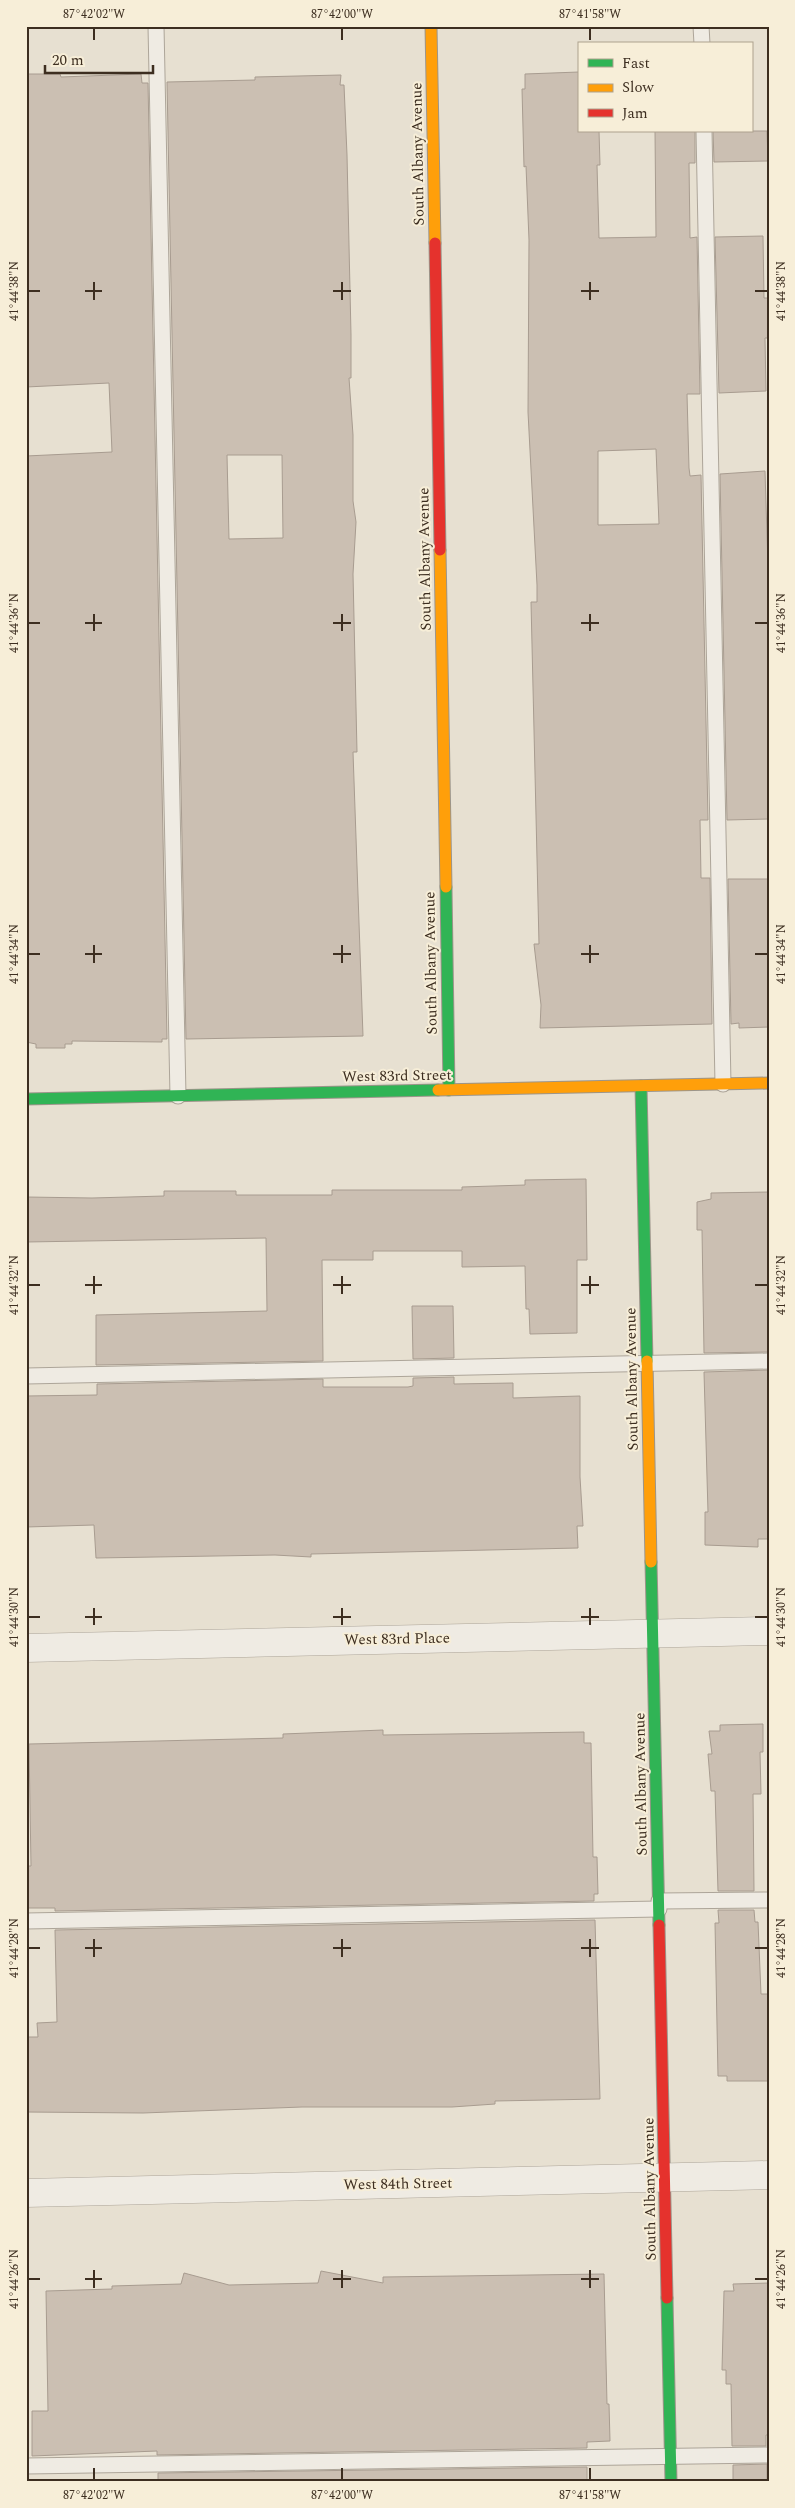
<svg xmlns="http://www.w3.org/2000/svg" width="795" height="2508" font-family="Spectral,serif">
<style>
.building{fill:#cbbfb2;stroke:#a89c90;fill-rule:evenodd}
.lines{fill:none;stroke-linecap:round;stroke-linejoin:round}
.lane-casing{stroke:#ada599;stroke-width:17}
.street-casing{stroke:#ada599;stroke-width:29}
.fast-casing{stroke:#9c958a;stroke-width:13}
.slow-casing{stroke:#9c958a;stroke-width:13}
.jam-casing{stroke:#9c958a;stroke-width:13}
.lane{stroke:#efebe3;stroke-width:15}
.street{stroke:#efebe3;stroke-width:28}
.fast{stroke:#30b455;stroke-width:11}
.slow{stroke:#ff9f0a;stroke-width:11}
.jam{stroke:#e5322d;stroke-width:11}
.ticks{fill:none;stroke:#3d2e20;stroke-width:2}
.labels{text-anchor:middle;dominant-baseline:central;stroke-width:4;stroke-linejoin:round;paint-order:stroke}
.street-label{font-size:15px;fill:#3d2e20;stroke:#f7eed8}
.neatline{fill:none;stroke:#3d2e20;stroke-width:2}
.ticks-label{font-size:12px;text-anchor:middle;fill:#3d2e20}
</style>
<rect width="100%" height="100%" fill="#e7e0d1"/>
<g class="building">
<path d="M579,72V131H599L600,165H597L599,238L656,237L655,131H695V163H689L690,238L697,237L700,394H687L689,468L690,476L701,475L708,820H700L701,878H710L712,1024L540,1028L541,1005L534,944H539L531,602H537V585L528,412L529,240L526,166L524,167L522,89H525V74ZM656,449L659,524L598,525V451Z"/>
<polygon points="26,74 60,74 61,77 141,74 142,83 148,83 167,1039 162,1039 162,1042 72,1041 72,1044 65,1044 65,1048 36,1048 36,1044 26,1042 26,456 112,452 109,383 26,387"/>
<path d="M341,75L340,85H344L347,155L351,335V378H349L353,435V501L356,522L353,574L357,752H353L363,1036L186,1039L167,82L255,80V77ZM227,455H282L283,538L229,539Z"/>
<polygon points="713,131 767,131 768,161 714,162"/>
<polygon points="763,236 764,298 769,298 769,338 765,338 766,391 719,393 715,237"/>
<polygon points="765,471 769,598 769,819 727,820 720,474"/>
<polygon points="728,879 769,879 769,1027 739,1028 739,1023 731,1024"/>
<polygon points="586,1179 587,1260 577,1260 577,1333 530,1334 529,1309 526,1309 525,1266 462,1267 462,1251 373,1251 373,1260 322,1260 323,1361 96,1365 96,1315 267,1311 266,1238 26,1242 26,1197 92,1198 164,1196 164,1191 236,1191 236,1195 332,1195 332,1190 462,1190 462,1187 525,1185 525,1180"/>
<polygon points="769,1192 769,1352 704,1353 702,1230 697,1230 697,1202 711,1199 711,1193"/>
<polygon points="412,1306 453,1306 454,1358 413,1359"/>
<polygon points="769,1370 769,1539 758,1539 758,1547 705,1545 705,1512 708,1512 704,1372"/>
<polygon points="454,1377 454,1384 513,1383 513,1398 580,1396 580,1477 583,1526 577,1526 578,1548 311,1554 311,1557 275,1555 96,1558 94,1525 26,1527 26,1396 97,1395 97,1384 323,1379 323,1387 408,1387 413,1386 413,1378"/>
<polygon points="763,1724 763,1752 760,1752 761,1794 753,1794 754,1891 718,1891 715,1791 711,1791 708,1754 712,1754 709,1731 720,1731 720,1725"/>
<polygon points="383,1730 383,1735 584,1732 584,1743 591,1743 593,1857 597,1857 598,1894 594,1894 594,1901 55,1911 55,1908 26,1908 26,1866 31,1866 29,1744 283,1738 283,1734"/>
<polygon points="718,1910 754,1910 755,1922 758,1922 761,1994 769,1994 769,2081 727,2081 727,2076 718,2076 715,1923 719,1923"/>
<polygon points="595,1920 600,2099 495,2101 495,2104 452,2107 302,2107 143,2113 26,2112 26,2037 38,2037 37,2023 57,2022 55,1930"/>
<polygon points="321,2271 383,2283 383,2277 604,2274 607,2404 609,2404 610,2441 587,2442 587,2448 157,2455 157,2451 32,2456 32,2411 48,2411 46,2291 112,2289 112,2286 181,2284 184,2273 229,2285 318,2283"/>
<polygon points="769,2283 769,2435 766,2435 766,2446 732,2446 731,2384 726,2384 726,2370 722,2370 724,2291 734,2291 733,2284"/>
<polygon points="767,2464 767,2482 733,2482 733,2465"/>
<polygon points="587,2467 587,2482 158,2482 158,2473"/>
</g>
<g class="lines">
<defs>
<g id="lane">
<polyline points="156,26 178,1096"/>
<polyline points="701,26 702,44"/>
<polyline points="704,131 723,1084"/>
<polyline points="26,1376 769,1361"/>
<polyline points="659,1901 769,1900"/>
<polyline points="26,1921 659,1909"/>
<polyline points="26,2466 769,2455"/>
</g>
<g id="street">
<polyline points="26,1648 769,1631"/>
<polyline points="26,2193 769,2175"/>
</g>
<g id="fast">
<polyline points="446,887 449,1090"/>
<polyline points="641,1086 647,1361"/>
<polyline points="26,1099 438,1090"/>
<polyline points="651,1562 659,1925"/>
<polyline points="667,2298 671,2482"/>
</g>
<g id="slow">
<polyline points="431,26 435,243"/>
<polyline points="440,550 446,887"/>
<polyline points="438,1090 769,1083"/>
<polyline points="647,1361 651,1562"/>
</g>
<g id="jam">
<polyline points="435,243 440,550"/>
<polyline points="659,1925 667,2298"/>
</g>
</defs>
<use href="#lane" class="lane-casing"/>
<use href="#street" class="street-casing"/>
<use href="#fast" class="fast-casing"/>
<use href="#slow" class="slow-casing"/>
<use href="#jam" class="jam-casing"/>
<use href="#lane" class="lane"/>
<use href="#street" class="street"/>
<use href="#fast" class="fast"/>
<use href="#slow" class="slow"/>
<use href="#jam" class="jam"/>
</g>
<path class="ticks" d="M94,28V40M342,28V40M590,28V40M94,282V300M342,282V300M590,282V300M28,291H40M85,291H102M333,291H351M581,291H599M755,291H768M94,614V631M342,614V631M590,614V631M28,623H40M85,623H102M333,623H351M581,623H599M755,623H768M94,945V963M342,945V963M590,945V963M28,954H40M85,954H102M333,954H351M581,954H599M755,954H768M94,1276V1294M342,1276V1294M590,1276V1294M28,1285H40M85,1285H102M333,1285H351M581,1285H599M755,1285H768M94,1608V1625M342,1608V1625M590,1608V1625M28,1617H40M85,1617H102M333,1617H351M581,1617H599M755,1617H768M94,1939V1957M342,1939V1957M590,1939V1957M28,1948H40M85,1948H102M333,1948H351M581,1948H599M755,1948H768M94,2270V2288M342,2270V2288M590,2270V2288M28,2279H40M85,2279H102M333,2279H351M581,2279H599M755,2279H768M94,2468V2480M342,2468V2480M590,2468V2480"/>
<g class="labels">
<g class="street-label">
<text transform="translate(418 154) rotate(-91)">South Albany Avenue</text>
<text transform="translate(425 559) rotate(-91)">South Albany Avenue</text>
<text transform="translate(431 963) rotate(-91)">South Albany Avenue</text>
<text transform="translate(397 1076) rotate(-1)">West 83rd Street</text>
<text transform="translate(632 1379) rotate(-91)">South Albany Avenue</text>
<text transform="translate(397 1639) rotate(-1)">West 83rd Place</text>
<text transform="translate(641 1784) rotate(-91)">South Albany Avenue</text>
<text transform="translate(398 2184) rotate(-1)">West 84th Street</text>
<text transform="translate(650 2189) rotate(-91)">South Albany Avenue</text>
</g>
</g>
<rect width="795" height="2508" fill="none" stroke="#f7eed8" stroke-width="55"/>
<rect x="578" y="42" width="175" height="90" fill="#f7eed8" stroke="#ada18e"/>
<rect x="588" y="59" width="25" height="8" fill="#30b455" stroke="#ada18e"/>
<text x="622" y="68" font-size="15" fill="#3d2e20">Fast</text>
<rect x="588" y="84" width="25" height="8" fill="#ff9f0a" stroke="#ada18e"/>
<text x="622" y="92" font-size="15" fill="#3d2e20">Slow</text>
<rect x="588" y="109" width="25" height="8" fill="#e5322d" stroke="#ada18e"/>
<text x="622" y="118" font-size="15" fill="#3d2e20">Jam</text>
<path d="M45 65v8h108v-8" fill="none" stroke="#3d2e20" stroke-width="2.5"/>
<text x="52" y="65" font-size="15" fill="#3d2e20" stroke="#f7eed8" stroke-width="4" paint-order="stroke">20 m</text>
<rect x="28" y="28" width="740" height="2452" class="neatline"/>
<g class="ticks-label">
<text x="94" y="18">87°42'02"W</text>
<text x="342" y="18">87°42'00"W</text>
<text x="590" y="18">87°41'58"W</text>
<text transform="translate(14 291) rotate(-90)" y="4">41°44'38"N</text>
<text transform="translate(781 291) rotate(-90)" y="4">41°44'38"N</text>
<text transform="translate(14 623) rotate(-90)" y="4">41°44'36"N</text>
<text transform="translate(781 623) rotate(-90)" y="4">41°44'36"N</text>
<text transform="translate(14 954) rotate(-90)" y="4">41°44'34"N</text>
<text transform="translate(781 954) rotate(-90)" y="4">41°44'34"N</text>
<text transform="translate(14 1285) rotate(-90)" y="4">41°44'32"N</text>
<text transform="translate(781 1285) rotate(-90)" y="4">41°44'32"N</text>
<text transform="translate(14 1617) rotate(-90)" y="4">41°44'30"N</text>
<text transform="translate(781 1617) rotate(-90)" y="4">41°44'30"N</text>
<text transform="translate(14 1948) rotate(-90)" y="4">41°44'28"N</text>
<text transform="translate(781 1948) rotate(-90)" y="4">41°44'28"N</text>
<text transform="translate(14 2279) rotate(-90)" y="4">41°44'26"N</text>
<text transform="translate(781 2279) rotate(-90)" y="4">41°44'26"N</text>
<text x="94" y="2499">87°42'02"W</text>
<text x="342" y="2499">87°42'00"W</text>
<text x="590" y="2499">87°41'58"W</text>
</g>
</svg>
